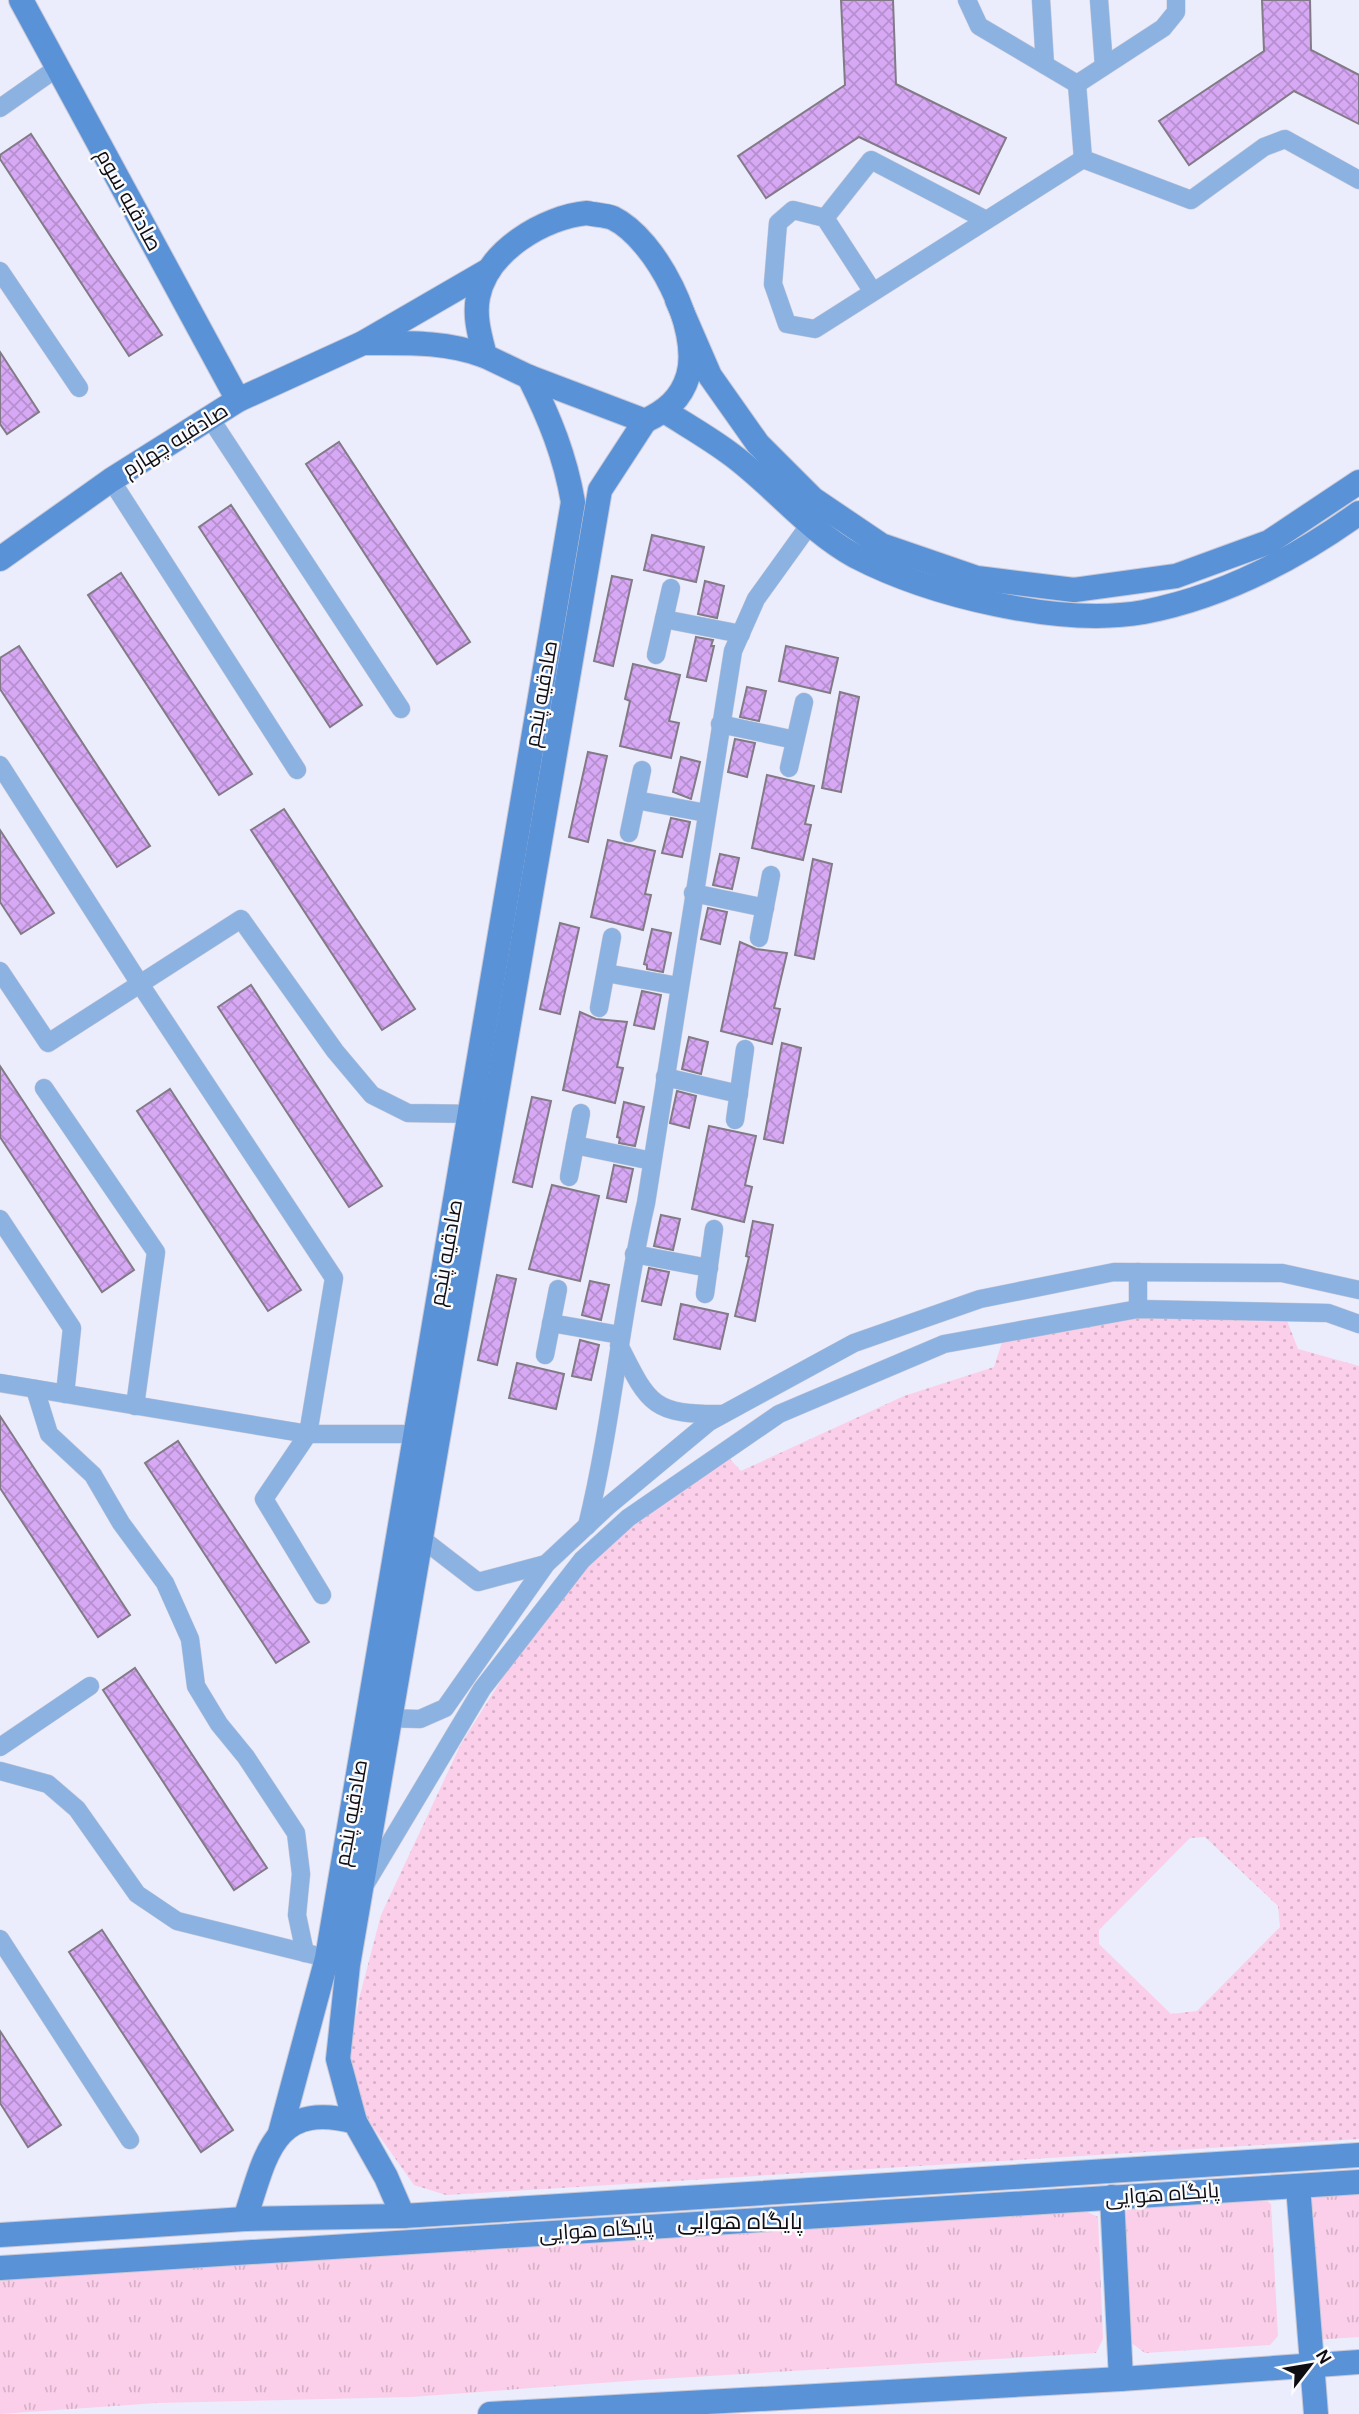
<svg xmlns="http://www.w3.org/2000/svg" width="1359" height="2414" font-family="Karla,Cairo,sans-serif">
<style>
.grass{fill:url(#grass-tufts)}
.park{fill:url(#park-dots);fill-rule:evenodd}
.building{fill:url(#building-cross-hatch);stroke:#827a86;stroke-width:2}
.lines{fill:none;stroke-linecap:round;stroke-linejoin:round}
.street-casing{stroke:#c7c8d7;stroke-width:19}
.secondary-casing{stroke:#c7c8d7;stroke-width:26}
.street{stroke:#8cb2e1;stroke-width:18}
.secondary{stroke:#5992d7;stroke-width:24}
.labels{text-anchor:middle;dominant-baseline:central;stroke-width:5;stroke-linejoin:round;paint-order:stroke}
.street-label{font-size:21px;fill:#0d0d12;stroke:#fbfbfe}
.neighbourhood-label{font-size:23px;fill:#0d0d12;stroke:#fbfbfe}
</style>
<defs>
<pattern id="grass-tufts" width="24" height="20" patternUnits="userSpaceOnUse" patternTransform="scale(1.75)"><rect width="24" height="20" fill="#fbcfe9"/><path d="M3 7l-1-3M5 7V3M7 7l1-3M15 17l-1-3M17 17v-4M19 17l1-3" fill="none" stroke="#d6b1c7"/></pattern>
<pattern id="park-dots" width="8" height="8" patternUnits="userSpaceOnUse" patternTransform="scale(1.75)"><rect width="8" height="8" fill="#fbcfe9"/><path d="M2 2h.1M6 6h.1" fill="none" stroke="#d6b1c7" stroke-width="1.8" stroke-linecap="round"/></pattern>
<pattern id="building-cross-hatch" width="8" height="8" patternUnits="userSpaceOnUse" patternTransform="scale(1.75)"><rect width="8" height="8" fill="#d7a8f4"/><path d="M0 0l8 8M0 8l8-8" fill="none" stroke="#b78fd0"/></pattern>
</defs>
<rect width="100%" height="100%" fill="#ebecfc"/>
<g class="grass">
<polygon points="1359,2193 1359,2337 1313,2340 1308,2195"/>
<polygon points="1262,2197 1271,2204 1278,2336 1270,2345 1145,2353 1130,2342 1124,2219 1128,2207"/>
<polygon points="1081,2209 1098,2217 1103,2339 1096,2353 642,2380 411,2397 157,2403 0,2414 0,2278"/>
</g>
<path class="park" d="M1150,1317L1286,1318L1298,1349L1359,1366V2139L446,2195L414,2185L356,2103L349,2053L360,1995L381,1915L461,1744L505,1674L585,1563L632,1524L727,1456L741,1471L904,1396L994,1367L1003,1339L1065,1324ZM1205,1837L1278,1906L1280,1927L1197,2011L1171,2014L1099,1944V1930L1190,1838Z"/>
<g class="building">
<polygon points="841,0 893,0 896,84 1006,138 979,194 859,137 766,198 738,156 845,85"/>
<polygon points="1262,0 1310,0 1311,50 1359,75 1359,124 1294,91 1189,165 1159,121 1264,51"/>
<polygon points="31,134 162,335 129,356 0,159 0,155"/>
<polygon points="0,352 39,412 7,434 0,424"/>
<polygon points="339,442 470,642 437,664 306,464"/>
<polygon points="231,505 362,705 330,727 199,527"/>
<polygon points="652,535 704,547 696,582 644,570"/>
<polygon points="121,573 252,774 219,795 88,595"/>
<polygon points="612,576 632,580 613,666 594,661"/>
<polygon points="705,581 724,586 717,618 698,614"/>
<polygon points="696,637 713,640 711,646 714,646 706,681 687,677"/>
<polygon points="19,646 150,846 117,867 0,689 0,658"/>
<polygon points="786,646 838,658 830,693 779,681"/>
<polygon points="633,664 680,675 669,721 679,723 671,758 620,746 630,701 625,699"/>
<polygon points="747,687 766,691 759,721 740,717"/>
<polygon points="840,692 859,697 841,792 822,788"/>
<polygon points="735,739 755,743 747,777 728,772"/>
<polygon points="588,752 607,756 588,842 569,837"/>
<polygon points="681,757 700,762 691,799 673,792"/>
<polygon points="767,775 814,786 805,824 811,825 803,860 752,848"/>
<polygon points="284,809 415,1009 382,1030 251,830"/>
<polygon points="671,818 690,822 682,857 662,853"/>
<polygon points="0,830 54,913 21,934 0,902"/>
<polygon points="608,840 655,851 645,894 651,895 643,930 591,917"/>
<polygon points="720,854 739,858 732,889 713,885"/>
<polygon points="813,859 832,864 814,959 795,955"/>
<polygon points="708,908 727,912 720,944 701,939"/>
<polygon points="560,923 579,928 560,1014 540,1009"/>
<polygon points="652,929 671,933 663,972 647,969 647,965 644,964"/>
<polygon points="740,942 756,949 787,953 774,1008 780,1009 772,1044 721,1031"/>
<polygon points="251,985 382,1186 349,1207 218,1007"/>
<polygon points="642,991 661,995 654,1029 634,1025"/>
<polygon points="580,1012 596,1019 627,1022 617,1067 623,1068 615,1103 563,1090"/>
<polygon points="689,1037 708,1042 701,1074 682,1069"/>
<polygon points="782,1043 801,1048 783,1143 764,1139"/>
<polygon points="0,1066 134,1270 102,1292 0,1137"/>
<polygon points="170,1089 301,1290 268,1311 137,1111"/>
<polygon points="677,1091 696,1096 689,1128 670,1123"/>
<polygon points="532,1097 551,1101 532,1187 513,1182"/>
<polygon points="624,1102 644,1107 635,1146 619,1143 620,1138 617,1137"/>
<polygon points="709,1126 756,1136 745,1185 752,1187 744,1222 692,1209"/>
<polygon points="614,1165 633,1169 626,1202 607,1198"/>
<polygon points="552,1185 599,1196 580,1281 529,1269"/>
<polygon points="661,1215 680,1219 673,1250 654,1246"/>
<polygon points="753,1221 773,1225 755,1321 735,1316 749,1257 746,1256"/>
<polygon points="649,1268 669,1272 661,1305 642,1301"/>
<polygon points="497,1275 516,1279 497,1365 478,1360"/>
<polygon points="590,1281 609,1285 601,1320 582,1315"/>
<polygon points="681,1304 728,1314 720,1349 674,1339"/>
<polygon points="580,1340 599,1345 591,1380 572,1376"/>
<polygon points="517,1363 564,1374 556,1409 509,1398"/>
<polygon points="0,1416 130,1615 98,1637 0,1488"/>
<polygon points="178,1441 309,1642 276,1663 145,1463"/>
<polygon points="135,1668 267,1868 234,1890 103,1690"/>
<polygon points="102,1930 233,2130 201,2152 69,1952"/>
<polygon points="0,2031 61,2125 28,2147 0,2103"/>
</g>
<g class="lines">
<defs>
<g id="street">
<polyline points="967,0 979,26 1077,84"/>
<polyline points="1041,0 1045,65"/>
<polyline points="1099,0 1104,66"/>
<polyline points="1077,84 1083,159 1191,200 1264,147 1285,139 1359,180"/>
<polyline points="1077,84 1163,28 1176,12 1176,0"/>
<polyline points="0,108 57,68"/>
<polyline points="825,218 871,160 986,220"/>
<polyline points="0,271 79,388"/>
<polyline points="873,292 825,218 793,210 778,223 773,284 787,324 815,329 1083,159"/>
<polyline points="210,418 401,709"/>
<polyline points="111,480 297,770"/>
<polyline points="664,619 741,634"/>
<polyline points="656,655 671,588"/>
<polyline points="720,724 795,740"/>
<polyline points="0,765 140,984 334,1278 308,1434 264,1499 322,1595"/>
<polyline points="789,768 804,702"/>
<polyline points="636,800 706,813"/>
<polyline points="629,833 642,770"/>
<polyline points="693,893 765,908"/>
<polyline points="759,938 771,875"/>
<polyline points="0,971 48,1043 241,919 335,1051 372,1095 408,1113 479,1114"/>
<polyline points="606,973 678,986"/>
<polyline points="599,1008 612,937"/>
<polyline points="665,1077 739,1094"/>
<polyline points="44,1088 156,1252 135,1406"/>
<polyline points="735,1120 745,1049"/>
<polyline points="575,1145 652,1161"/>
<polyline points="569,1177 581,1113"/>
<polyline points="0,1219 72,1328 65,1394"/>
<polyline points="634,1254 709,1268"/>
<polyline points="1138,1272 1138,1309"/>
<polyline points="705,1294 714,1229"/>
<polyline points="551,1323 620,1335"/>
<path d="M619,1345C649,1405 653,1415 723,1414"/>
<polyline points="545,1355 558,1289"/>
<polyline points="0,1383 308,1434 426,1434"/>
<polyline points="35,1389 49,1434 93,1475 121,1523 165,1583 190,1639 196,1686 219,1724 246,1757 296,1833 301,1874 297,1915 305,1953"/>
<path d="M587,1526C613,1420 621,1310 646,1203L733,651L756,599L810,524"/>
<polyline points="421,1538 478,1582 546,1564"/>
<polyline points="381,1718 420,1719 445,1708 546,1564 608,1506 709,1422 854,1343 980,1299 1114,1272 1282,1273 1359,1290"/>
<polyline points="0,1747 90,1686"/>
<polyline points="0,1771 48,1784 77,1809 137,1894 177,1921 314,1955"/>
<polyline points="366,1883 482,1689 582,1560 628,1518 779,1414 944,1344 1138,1309 1328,1313 1359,1324"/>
<polyline points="0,1939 130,2140"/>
</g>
<g id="secondary">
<polyline points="21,0 238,400"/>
<path d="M587,213C595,215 606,215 613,218C656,239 702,329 688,376C681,399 666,411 645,421L529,377L485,356C480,336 474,317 478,297C487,251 544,217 587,213Z"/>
<polyline points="677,300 710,376 758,444 813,499 881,545 977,578 1074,590 1176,576 1269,542 1359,482"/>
<path d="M363,343C405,343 445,341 485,356"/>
<path d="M666,412C688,426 711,439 732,455C775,487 808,530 855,556C930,595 1060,627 1144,612C1222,597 1295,559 1359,513"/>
<polyline points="0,559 111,480 238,400 363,343 489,270"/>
<polyline points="355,2122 338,2059 348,1965 600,490 645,421"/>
<path d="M280,2133L327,1958L573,502C565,456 550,419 529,377"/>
<polyline points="1298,2186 1316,2414"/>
<polyline points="1112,2197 1121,2379"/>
<path d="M245,2219C266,2155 273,2100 355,2122L386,2177L403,2216"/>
<polyline points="0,2235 245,2219 403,2216 1359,2155"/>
<polyline points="0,2268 1359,2182"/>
<polyline points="490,2414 1121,2379 1359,2362"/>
</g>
</defs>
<use href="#street" class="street-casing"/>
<use href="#secondary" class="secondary-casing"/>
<use href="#street" class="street"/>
<use href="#secondary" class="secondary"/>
</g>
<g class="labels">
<g class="street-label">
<text transform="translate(129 200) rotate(61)">صادقیه سوم</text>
<text transform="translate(175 440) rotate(-32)">صادقیه چهارم</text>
<text transform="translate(541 694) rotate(-80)">صادقیه پنجم</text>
<text transform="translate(446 1253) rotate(-80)">صادقیه پنجم</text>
<text transform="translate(351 1813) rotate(-80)">صادقیه پنجم</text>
<text transform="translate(1162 2194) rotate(-4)">پایگاه هوایی</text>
<text transform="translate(596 2230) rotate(-4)">پایگاه هوایی</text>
</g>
<g class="neighbourhood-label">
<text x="740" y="2221">پایگاه هوایی</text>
</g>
</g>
<g transform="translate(1310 2365) rotate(59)" stroke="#fbfbfe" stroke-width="5" paint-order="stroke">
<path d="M0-5L12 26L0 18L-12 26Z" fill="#0d0d12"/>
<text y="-10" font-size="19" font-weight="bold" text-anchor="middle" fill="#0d0d12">N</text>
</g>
</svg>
